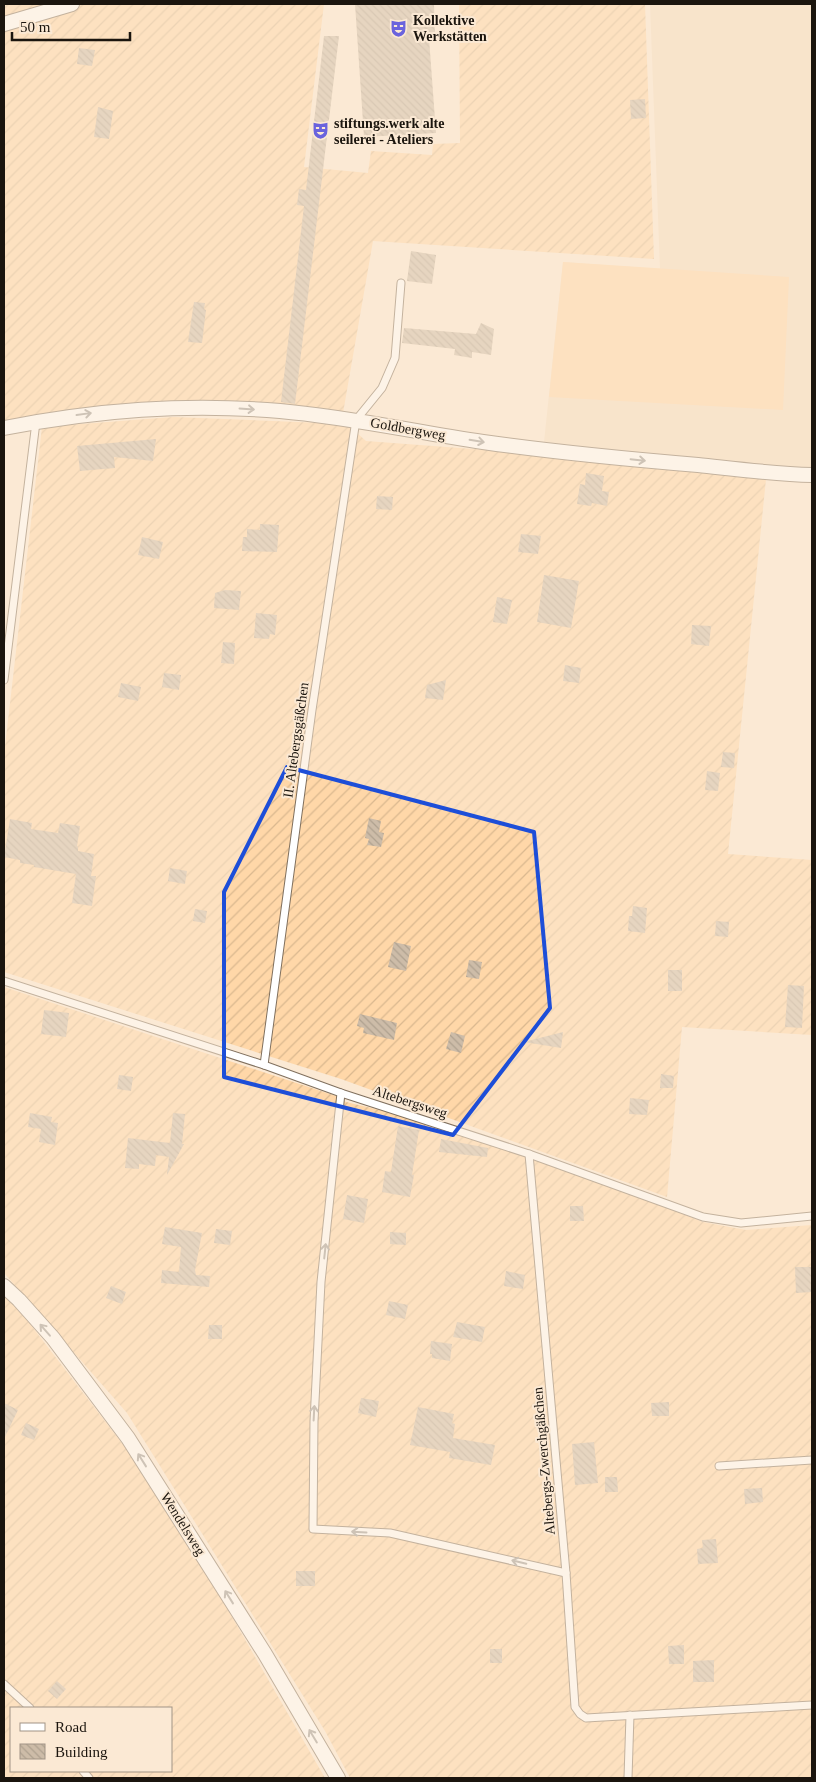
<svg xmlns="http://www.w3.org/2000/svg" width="816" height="1782" font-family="Georgia,serif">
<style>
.built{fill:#f4ddc2}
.garden{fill:url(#garden-furrows);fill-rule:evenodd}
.pitch{fill:#ffd7a8}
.building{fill:url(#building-back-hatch)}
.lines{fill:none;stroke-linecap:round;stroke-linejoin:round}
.service-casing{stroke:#80705e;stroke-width:9}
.minor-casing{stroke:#80705e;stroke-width:16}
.service{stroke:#fff;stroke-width:7}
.minor{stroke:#fff;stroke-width:14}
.oneway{stroke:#989693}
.marked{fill:none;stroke:#1d4ed8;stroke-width:4;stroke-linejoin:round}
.labels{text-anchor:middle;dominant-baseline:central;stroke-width:4;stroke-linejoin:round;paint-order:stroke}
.poi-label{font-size:14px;font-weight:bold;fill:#1b150e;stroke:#fbe9d4;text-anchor:start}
.street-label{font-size:14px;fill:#1b150e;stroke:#fbe9d4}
</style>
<defs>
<pattern id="garden-furrows" width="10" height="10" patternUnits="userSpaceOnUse" patternTransform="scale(1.25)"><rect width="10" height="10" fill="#ffd7a8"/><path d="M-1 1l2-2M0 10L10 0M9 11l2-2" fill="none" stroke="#dab88f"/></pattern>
<pattern id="building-back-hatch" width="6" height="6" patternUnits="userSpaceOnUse" patternTransform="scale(1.25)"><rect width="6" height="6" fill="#cdbca8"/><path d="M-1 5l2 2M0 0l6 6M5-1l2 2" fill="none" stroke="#afa18f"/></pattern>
</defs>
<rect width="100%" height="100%" fill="#fbe9d4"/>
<polygon class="built" points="650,4 812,4 812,471 744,465 544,442 563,262 660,269"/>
<g class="garden">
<polygon points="4,4 324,4 304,167 368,173 371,151 432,155 433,144 460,143 459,4 645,4 654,259 373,241 343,413 228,405 4,422"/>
<polygon points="173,417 347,424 366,441 528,453 766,479 728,854 812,860 812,1035 682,1027 667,1197 341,1079 4,972 4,755 42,427"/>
<polygon points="4,987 336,1096 346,1102 434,1123 549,1162 703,1222 746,1230 812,1225 812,1778 350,1778 325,1731 127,1413 4,1273"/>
<path d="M4,1295L27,1320L124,1446L224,1603L325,1778H4ZM11,1708H171V1771H11Z"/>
</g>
<polygon class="pitch" points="563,262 789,277 783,410 549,397"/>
<g class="building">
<polygon points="355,4 434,4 435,37 429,38 436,133 364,137"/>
<polygon points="324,36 339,36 295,404 281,402 304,206 297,205 299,189 306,190"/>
<polygon points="79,48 95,50 92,66 77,64"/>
<polygon points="645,99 646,118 631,119 630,100"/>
<polygon points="98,107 113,111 109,139 94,137"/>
<polygon points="411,251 436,255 432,284 407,281"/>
<polygon points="194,302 205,303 204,309 206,310 202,343 188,342"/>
<polygon points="481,323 494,329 491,355 472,352 472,358 454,355 455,349 402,343 404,328 476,334"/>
<polygon points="156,439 153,461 114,457 115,468 80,471 77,446"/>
<polygon points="586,473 604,476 602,491 609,492 607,506 592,503 591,506 577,504 580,484 585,485"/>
<polygon points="377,496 393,497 392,510 376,509"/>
<polygon points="260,524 279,525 277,552 242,551 243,537 247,537 247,529 260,530"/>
<polygon points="521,534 541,536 538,554 518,552"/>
<polygon points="142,537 163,542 159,559 138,555"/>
<polygon points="544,575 579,581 571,628 537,622"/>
<polygon points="225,590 241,591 239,610 214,608 215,593"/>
<polygon points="497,597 512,600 507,624 493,622"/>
<polygon points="256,613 277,615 275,635 270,634 269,639 254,638"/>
<polygon points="692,625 711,626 709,646 691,644"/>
<polygon points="223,642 235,643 234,664 221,663"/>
<polygon points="565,665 581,668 579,683 563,681"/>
<polygon points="164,673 181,675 179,690 162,687"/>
<polygon points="446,680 443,700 425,698 427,685"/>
<polygon points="121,683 141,687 138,701 118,697"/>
<polygon points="723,752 735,753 734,768 721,767"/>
<polygon points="707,771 720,773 718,791 705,790"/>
<polygon points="369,818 381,821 379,832 384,833 381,847 367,845 369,839 365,838"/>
<polygon points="10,819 32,823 31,829 58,833 60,823 80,826 77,846 78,847 78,851 94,854 91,876 96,876 92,906 72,903 76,874 34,867 34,865 20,863 20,860 4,857"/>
<polygon points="170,868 187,871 185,884 168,881"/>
<polygon points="633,906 647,908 645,933 628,931 629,916 632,916"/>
<polygon points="195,909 207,911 205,923 193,921"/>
<polygon points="716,921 729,922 728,937 715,936"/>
<polygon points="394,942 411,946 406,971 388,967"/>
<polygon points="469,960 482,962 479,979 466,977"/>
<rect x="668" y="970" width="14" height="21"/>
<polygon points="788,985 804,986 802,1028 785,1027"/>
<polygon points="44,1010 69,1013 66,1037 41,1034"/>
<polygon points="360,1014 397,1023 394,1040 363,1033 364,1028 357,1026"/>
<polygon points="451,1032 465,1036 461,1053 446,1049"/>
<polygon points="563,1032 561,1048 524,1042"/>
<polygon points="661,1074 674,1076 673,1088 660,1088"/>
<polygon points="119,1075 133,1077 131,1091 117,1089"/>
<polygon points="630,1098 649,1100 647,1115 629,1114"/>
<polygon points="30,1113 52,1117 51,1122 58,1123 55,1145 39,1142 41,1129 28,1127"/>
<polygon points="173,1113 185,1114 182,1144 184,1144 167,1175 169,1157 156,1155 155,1166 139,1164 139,1169 125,1168 128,1138 170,1143"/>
<polygon points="398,1126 419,1130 412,1175 414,1175 410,1197 382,1192 385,1171 391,1172"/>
<polygon points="441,1139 488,1148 487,1157 439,1152"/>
<polygon points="347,1195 368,1199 364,1223 343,1219"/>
<polygon points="570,1206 583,1206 584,1221 570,1221"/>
<polygon points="165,1227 202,1233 195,1270 196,1275 210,1276 209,1287 161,1283 162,1270 179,1272 181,1247 162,1244"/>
<polygon points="216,1229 232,1231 230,1245 214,1243"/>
<polygon points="390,1232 406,1233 406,1245 390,1244"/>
<polygon points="795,1267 812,1267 812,1292 796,1293"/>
<polygon points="506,1271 525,1275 523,1289 504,1286"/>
<polygon points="111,1286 126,1292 122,1304 106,1298"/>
<polygon points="389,1301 408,1305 405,1319 386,1315"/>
<polygon points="457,1322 485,1327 482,1342 453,1337"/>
<polygon points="209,1325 222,1325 222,1339 208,1339"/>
<polygon points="431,1341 452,1344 450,1361 432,1358 432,1354 430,1354"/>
<polygon points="361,1398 379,1401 376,1417 358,1413"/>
<polygon points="669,1402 669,1416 652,1416 651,1403"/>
<polygon points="4,1403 18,1410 4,1439"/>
<polygon points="418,1407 454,1414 452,1423 455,1424 453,1438 495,1445 491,1465 449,1458 450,1452 410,1445"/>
<polygon points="26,1423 39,1429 34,1440 21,1435"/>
<polygon points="594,1442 598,1483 575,1485 572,1444"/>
<polygon points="605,1477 617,1477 618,1492 605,1492"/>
<polygon points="762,1488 763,1502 745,1504 744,1489"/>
<polygon points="716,1539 718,1563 698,1564 697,1549 703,1548 702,1540"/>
<rect x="296" y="1571" width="19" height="15"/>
<polygon points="684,1645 684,1664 669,1664 668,1646"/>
<rect x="490" y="1649" width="12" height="14"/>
<polygon points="714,1660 714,1682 693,1682 693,1661"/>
<polygon points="57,1681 66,1689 57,1699 48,1691"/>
</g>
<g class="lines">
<defs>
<g id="service">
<polyline points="4,680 36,422"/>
<polyline points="4,981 264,1065 341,1093 529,1154 703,1217 741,1223 812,1216"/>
<polyline points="264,1065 312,710 356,420 382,388 395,358 401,283"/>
<polyline points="341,1093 321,1282 314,1421 313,1529 390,1533 566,1573"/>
<polyline points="529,1154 566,1573 575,1707 580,1714 586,1718 812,1705"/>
<polyline points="719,1466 812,1460"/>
<polyline points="4,1684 30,1708"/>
<polyline points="83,1771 89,1778"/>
<polyline points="628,1778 630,1715"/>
</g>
<g id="minor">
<polyline points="4,24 72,4"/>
<path d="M4,428C97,410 185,403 280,411C349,417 415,432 483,442C554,452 626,459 698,465C736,469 774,474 812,475"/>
<polyline points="4,1286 19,1300 53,1338 128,1438 265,1654 338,1778"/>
</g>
</defs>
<use href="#service" class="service-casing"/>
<use href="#minor" class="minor-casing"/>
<use href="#service" class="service"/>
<use href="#minor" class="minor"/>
</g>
<defs><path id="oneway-shaft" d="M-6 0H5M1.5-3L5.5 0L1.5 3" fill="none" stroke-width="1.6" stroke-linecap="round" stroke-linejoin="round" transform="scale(1.25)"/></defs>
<g class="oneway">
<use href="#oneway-shaft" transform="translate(247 409) rotate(4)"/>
<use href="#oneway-shaft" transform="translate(84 414) rotate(-8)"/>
<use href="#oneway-shaft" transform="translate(477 441) rotate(9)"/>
<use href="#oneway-shaft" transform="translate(638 460) rotate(6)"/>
<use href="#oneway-shaft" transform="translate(325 1251) rotate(-84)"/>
<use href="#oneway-shaft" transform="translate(45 1330) rotate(-131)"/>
<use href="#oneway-shaft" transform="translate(314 1413) rotate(-87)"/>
<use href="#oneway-shaft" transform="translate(142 1460) rotate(-122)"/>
<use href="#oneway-shaft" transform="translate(359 1532) rotate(-177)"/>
<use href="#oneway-shaft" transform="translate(519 1562) rotate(-167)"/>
<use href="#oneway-shaft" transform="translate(229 1597) rotate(-122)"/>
<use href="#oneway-shaft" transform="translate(313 1736) rotate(-121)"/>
</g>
<path d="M0 0H816V1782H0ZM287,767L534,832L550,1008L453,1135L224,1077V892Z" fill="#fbe9d4" fill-opacity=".55" fill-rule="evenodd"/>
<path class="marked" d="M287,767L534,832L550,1008L453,1135L224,1077V892Z"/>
<defs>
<symbol id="theatre-bare" viewBox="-9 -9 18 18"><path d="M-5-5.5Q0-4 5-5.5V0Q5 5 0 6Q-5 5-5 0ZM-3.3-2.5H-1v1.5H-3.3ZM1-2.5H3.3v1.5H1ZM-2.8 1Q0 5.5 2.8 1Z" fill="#6a63dd" stroke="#fbe9d4" stroke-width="2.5" paint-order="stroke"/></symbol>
</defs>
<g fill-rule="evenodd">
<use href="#theatre-bare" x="386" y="16" width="25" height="25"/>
<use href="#theatre-bare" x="308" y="118" width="25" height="25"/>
</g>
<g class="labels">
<g class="poi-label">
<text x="413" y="20">Kollektive<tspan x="413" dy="16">Werkstätten</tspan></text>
<text x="334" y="123">stiftungs.werk alte<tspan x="334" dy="16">seilerei - Ateliers</tspan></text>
</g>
<g class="street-label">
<text transform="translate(408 429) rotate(10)">Goldbergweg</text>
<text transform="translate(296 740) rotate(-82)">II. Altebergsgäßchen</text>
<text transform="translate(410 1102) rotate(18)">Altebergsweg</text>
<text transform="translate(544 1461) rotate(-95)">Altebergs-Zwerchgäßchen</text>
<text transform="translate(183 1524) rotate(58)">Wendelsweg</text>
</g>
</g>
<rect width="816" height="1782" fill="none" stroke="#1b150e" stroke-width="10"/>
<rect x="10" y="1707" width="162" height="65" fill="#fbe9d4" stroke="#a19485"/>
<rect x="20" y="1723" width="25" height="8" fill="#ffffff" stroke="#a19485"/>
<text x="55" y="1732" font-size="15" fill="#1b150e">Road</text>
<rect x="20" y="1744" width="25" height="15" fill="url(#building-back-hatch)" stroke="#a19485"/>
<text x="55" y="1757" font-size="15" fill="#1b150e">Building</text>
<path d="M12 32v8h118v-8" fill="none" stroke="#1b150e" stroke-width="2.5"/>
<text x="20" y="32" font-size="15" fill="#1b150e" stroke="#fbe9d4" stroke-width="4" paint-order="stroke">50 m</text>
</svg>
